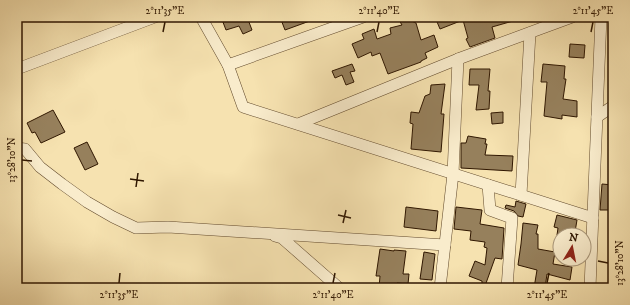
<svg xmlns="http://www.w3.org/2000/svg" width="630" height="305" font-family="'IM FELL DW Pica',serif">
<style>
.building{fill:#96805c;stroke:#2f1600}
.lines{fill:none;stroke-linecap:round;stroke-linejoin:round}
.street-casing{stroke:#61492c;stroke-width:12}
.street{stroke:#f9eccc;stroke-width:11}
.ticks{fill:none;stroke:#2f1600;stroke-width:1.5}
.neatline{fill:none;stroke:#2f1600;stroke-width:1.5}
.ticks-label{font-size:10px;text-anchor:middle;fill:#2f1600}
</style>
<rect width="100%" height="100%" fill="#f6e2b0"/>
<filter id="stains"><feTurbulence type="fractalNoise" baseFrequency=".005" numOctaves="4"/><feColorMatrix values="0 0 0 0 .2 0 0 0 0 .09 0 0 0 0 .02 0 0 0 .5 -.17"/></filter>
<radialGradient id="worn" r=".72"><stop offset=".6" stop-color="#630" stop-opacity="0"/><stop offset="1" stop-color="#630" stop-opacity=".3"/></radialGradient>
<g class="building">
<polygon points="221,17 247,17 252,30 243,34 239,26 226,30"/>
<polygon points="280,17 318,17 318,18 285,30"/>
<polygon points="397,17 403,17 416,23 421,40 434,35 438,47 425,53 427,58 421,61 421,62 388,74 380,53 372,56 371,52 358,58 352,44 364,39 362,34 374,29 377,39 391,34 390,28 402,25"/>
<polygon points="435,17 520,17 520,19 492,27 495,38 470,47 466,39 468,38 463,20 440,29"/>
<polygon points="570,44 585,45 584,58 569,57"/>
<polygon points="352,64 355,71 350,72 354,82 346,85 342,75 335,78 332,71"/>
<polygon points="543,64 565,66 564,79 566,79 563,99 577,101 577,117 562,115 562,119 544,116 547,82 541,82"/>
<polygon points="470,69 490,69 488,91 490,91 489,109 476,110 479,85 469,85"/>
<polygon points="445,84 441,114 444,114 441,152 411,149 413,124 410,123 411,112 419,113 425,96 430,94 431,85"/>
<polygon points="53,110 65,132 41,143 35,132 32,133 27,123"/>
<polygon points="503,112 503,123 492,124 491,113"/>
<polygon points="468,136 486,139 485,144 487,144 485,155 513,156 512,171 461,168 461,143 466,143"/>
<polygon points="87,142 98,164 85,170 74,148"/>
<polygon points="602,184 613,185 613,210 600,210"/>
<polygon points="516,201 526,204 523,217 518,216 514,211 505,208 506,205 515,207"/>
<polygon points="406,207 438,211 436,231 404,227"/>
<polygon points="456,207 482,210 480,224 504,228 502,259 495,258 485,286 482,286 482,281 469,276 475,261 485,265 487,248 484,247 485,242 470,240 471,231 454,229"/>
<polygon points="557,215 577,220 575,232 572,231 572,235 557,235 558,228 554,227"/>
<polygon points="523,223 538,225 536,234 538,234 538,249 555,252 553,264 572,267 570,280 547,274 545,288 534,288 537,270 518,265 521,244"/>
<polygon points="380,249 394,251 394,250 406,251 403,274 409,274 408,284 397,283 396,288 379,288 380,276 376,276"/>
<polygon points="424,252 435,254 432,280 420,279"/>
</g>
<g class="lines">
<defs>
<g id="street">
<polyline points="201,17 228,65 243,107 593,218"/>
<polyline points="228,65 363,17"/>
<polyline points="17,69 155,17"/>
<polyline points="597,117 613,106"/>
<polyline points="298,124 458,59 572,17"/>
<polyline points="17,148 25,149 40,167 62,184 87,202 113,217 136,228 168,227 445,245"/>
<polyline points="488,185 490,210 512,218 507,288"/>
<polyline points="521,195 530,33"/>
<polyline points="275,236 282,238 339,288"/>
<polyline points="440,288 453,174 458,59"/>
<polyline points="590,288 601,17"/>
</g>
</defs>
<use href="#street" class="street-casing"/>
<use href="#street" class="street"/>
</g>
<path class="ticks" d="M163,32L165,22M377,32L379,22M591,32L593,22M22,160L32,161M130,179L144,181M136,187L138,173M338,215L351,218M343,223L346,210M598,261L608,263M119,283L120,273M333,283L335,273M547,283L549,273"/>
<rect width="630" height="305" fill="none" stroke="#f6e2b0" stroke-width="44"/>
<g transform="translate(572 247) rotate(10)"><circle r="19" fill="#f9eccc" stroke="#a8967a"/>
<path d="M0-3L7 15L0 10L-7 15Z" fill="#8f2418"/>
<text y="-6" font-size="11" font-weight="bold" text-anchor="middle" fill="#2f1600">N</text>
</g>
<rect x="22" y="22" width="586" height="261" class="neatline"/>
<g class="ticks-label">
<text x="165" y="14">2°11'35"E</text>
<text x="379" y="14">2°11'40"E</text>
<text x="593" y="14">2°11'45"E</text>
<text transform="translate(11 160) rotate(-90)" y="4">13°28'10"N</text>
<text transform="translate(619 263) rotate(-90)" y="4">13°28'10"N</text>
<text x="119" y="298">2°11'35"E</text>
<text x="333" y="298">2°11'40"E</text>
<text x="547" y="298">2°11'45"E</text>
</g>
<rect width="100%" height="100%" filter="url(#stains)"/>
<rect width="100%" height="100%" fill="url(#worn)"/>
</svg>
